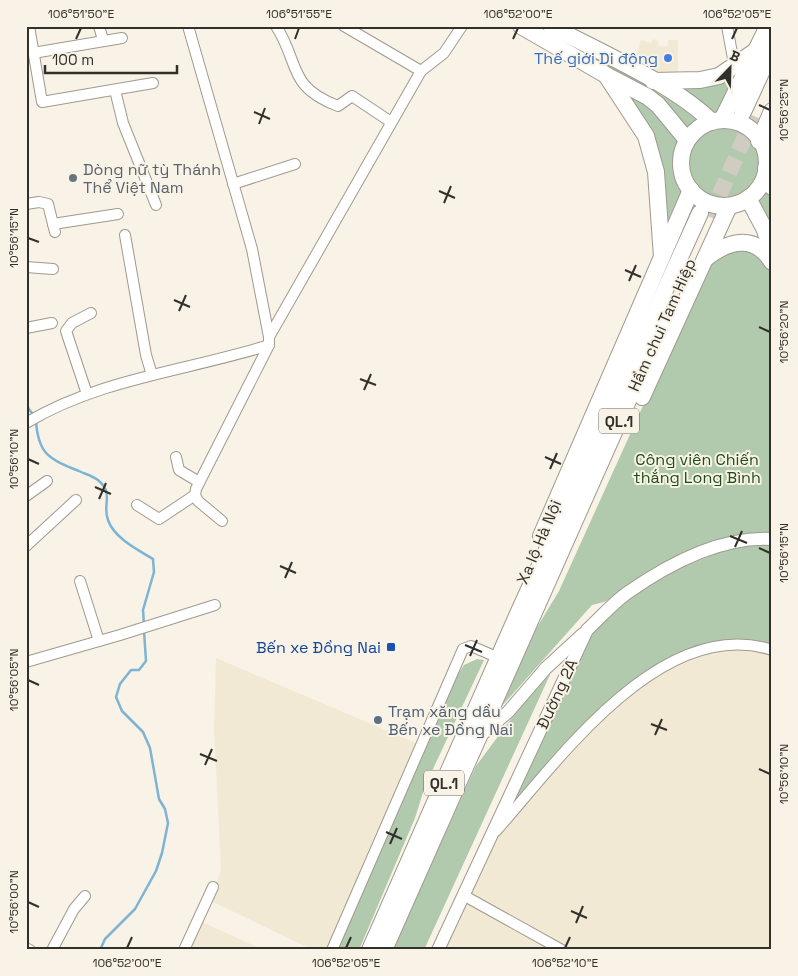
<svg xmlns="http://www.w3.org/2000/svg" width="798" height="976" font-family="'Space Grotesk',sans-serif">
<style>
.built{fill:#f2e9d5}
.green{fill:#b1c9ad}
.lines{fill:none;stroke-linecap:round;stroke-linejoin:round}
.stream{stroke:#7db3d4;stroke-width:2.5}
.trunk-tunnel{stroke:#d0ccc1;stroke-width:16;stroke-dasharray:16 8;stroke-linecap:butt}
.minor-casing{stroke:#9f9a8e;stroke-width:12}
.tertiary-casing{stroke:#9f9a8e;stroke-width:14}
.primary-casing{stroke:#9f9a8e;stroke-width:18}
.trunk-casing{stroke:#9f9a8e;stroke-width:18}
.minor{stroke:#fff;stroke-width:10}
.tertiary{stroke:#fff;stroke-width:12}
.primary{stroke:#fff;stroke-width:16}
.trunk{stroke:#fff;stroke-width:16}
.ticks{fill:none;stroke:#32302b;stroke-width:2}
.shop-dot{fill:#3f7fe0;stroke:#f8f3e6;stroke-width:2}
.worship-dot{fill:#6b7280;stroke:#f8f3e6;stroke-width:2}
.transit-dot{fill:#1a4fb4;stroke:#f8f3e6;stroke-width:2}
.service-dot{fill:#5c6f8a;stroke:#f8f3e6;stroke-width:2}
.labels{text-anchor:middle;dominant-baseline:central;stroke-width:4;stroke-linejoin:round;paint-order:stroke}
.shield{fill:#f8f3e6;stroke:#6d6a63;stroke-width:1}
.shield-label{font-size:15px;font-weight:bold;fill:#32302b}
.shop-label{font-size:16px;fill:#366cbe;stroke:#f8f3e6;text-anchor:end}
.worship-label{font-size:16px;fill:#5b616d;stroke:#f8f3e6;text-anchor:start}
.street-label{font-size:16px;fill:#32302b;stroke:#f8f3e6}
.park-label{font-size:16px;fill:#1d4f15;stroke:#f8f3e6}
.transit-label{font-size:16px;fill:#164399;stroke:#f8f3e6;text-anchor:end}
.service-label{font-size:16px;fill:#4e5e75;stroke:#f8f3e6;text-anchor:start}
.neatline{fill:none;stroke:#32302b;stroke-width:2}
.ticks-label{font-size:12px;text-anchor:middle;fill:#32302b}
</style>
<rect width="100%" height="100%" fill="#f8f3e6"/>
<g class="built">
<polygon points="653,39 659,41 658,46 668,46 668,40 678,40 678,76 657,78 634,65 641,40 651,43"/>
<polygon points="756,648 772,653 772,950 444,950 501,829 603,712 652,675 681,660 722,649"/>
<polygon points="216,658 416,743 328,950 313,950 211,901 221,869 214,730"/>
<polygon points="202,922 264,950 187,950"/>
</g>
<g class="green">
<polygon points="532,26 540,26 648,85 703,120 687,132"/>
<polygon points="746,60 723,108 714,116 667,83"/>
<path d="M620,86L642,98L682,141C674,159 675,174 686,190L664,240L662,198Z"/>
<circle cx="724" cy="163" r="37"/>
<polygon points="766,185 772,207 772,235 754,199"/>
<polygon points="747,246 772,267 772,534 748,534 604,602 592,605 501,707 536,629 559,591 710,258"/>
<polygon points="749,544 772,544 772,649 756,644 681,656 600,709 502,822 592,633 629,598 674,570 728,549"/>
<polygon points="477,659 484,660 425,786 415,818 359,950 336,950 452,684 464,665"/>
<polygon points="546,672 550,675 548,679 424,950 392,950 476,766"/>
</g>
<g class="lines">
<g class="stream">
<polyline points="26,405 34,416"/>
<path d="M36,421C38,454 49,459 79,471C85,474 94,476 99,481C114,494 102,505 108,520C114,538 138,550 153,559L154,572L143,610L144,625"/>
<polyline points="100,950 105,939 135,909 156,871 162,853 168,823 165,809 159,799 150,748 143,732 122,711 116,697 120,684 131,670 139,670 146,661 144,631"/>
</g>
<polyline class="trunk-tunnel" points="710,217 754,116"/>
<defs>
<g id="minor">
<polyline points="29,26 42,102 153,83"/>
<polyline points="99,26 103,40"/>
<polyline points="188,26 252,249 269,337"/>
<path d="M276,26C300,63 287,87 338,106L352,96L391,122"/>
<polyline points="344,26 421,71"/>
<polyline points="727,26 734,64"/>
<polyline points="33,53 122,38"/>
<polyline points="115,90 123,123 156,205"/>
<polyline points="233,184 295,164"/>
<polyline points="26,204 39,202 48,204 55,232"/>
<polyline points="53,224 118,214"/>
<polyline points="125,235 146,355 152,375"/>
<polyline points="26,267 53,269"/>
<polyline points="26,328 52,323"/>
<polyline points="87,394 66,331 72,323 91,313"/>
<path d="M26,423C101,378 187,371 269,345"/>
<polyline points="176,457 179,470 199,482"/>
<polyline points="26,496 47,481"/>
<polyline points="137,505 159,519 195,495"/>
<polyline points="222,521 198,501 195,495 196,489 269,345 269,337 421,71 444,53 462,26"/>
<polyline points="26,546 76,500"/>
<polyline points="80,581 99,641"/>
<polyline points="26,662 120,635 215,605"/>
<path d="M496,831C558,761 662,614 772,650"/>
<polyline points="463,895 562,950"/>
<polyline points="26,948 30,950"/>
<polyline points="52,950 74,909 85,896"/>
<polyline points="184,950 213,887"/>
<polyline points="332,950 463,649 471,646 499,658"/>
</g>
<g id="tertiary">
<polyline points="480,736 508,712 546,668 583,634"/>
<path d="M438,950L587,630C600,618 613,603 627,593C667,565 721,536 772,539"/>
</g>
<g id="primary">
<polyline points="521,26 606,75 648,97 658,105 687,140"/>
<path d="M551,26C599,52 674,84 712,122"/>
<polyline points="606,75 646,136 656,172 662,257"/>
<polyline points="653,81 700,80 719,76 757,50"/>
<polyline points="766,168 772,187"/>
<polyline points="748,198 764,228 772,250"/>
<path d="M705,259C726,242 754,232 772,262"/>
</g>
<g id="trunk">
<polyline points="743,112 772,49"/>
<polyline points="722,120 768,26"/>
<circle cx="724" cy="163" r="43"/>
<polyline points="759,141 772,111"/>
<polyline points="642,397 729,206"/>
<polyline points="541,536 691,190"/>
<polyline points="370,950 517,616 700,213"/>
<polyline points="384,950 662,324"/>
</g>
</defs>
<use href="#minor" class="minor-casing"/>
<use href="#tertiary" class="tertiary-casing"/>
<use href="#primary" class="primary-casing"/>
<use href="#trunk" class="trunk-casing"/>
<use href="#minor" class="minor"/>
<use href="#tertiary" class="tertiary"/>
<use href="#primary" class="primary"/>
<use href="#trunk" class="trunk"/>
</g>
<path class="ticks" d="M76,39L81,28M295,39L299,28M513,39L518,28M732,39L737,28M759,105L770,110M254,112L270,119M259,124L265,108M439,191L455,198M444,203L451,186M28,238L39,242M625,270L641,277M629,281L636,265M174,300L190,307M179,311L186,295M759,327L770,332M360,379L376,385M364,390L371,374M545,457L561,464M28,459L39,464M550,469L557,453M95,487L111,494M99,499L106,483M730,536L747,543M735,547L742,531M759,548L770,553M280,566L296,573M285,578L292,562M465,645L482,652M470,656L477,640M28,680L39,685M651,724L667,730M655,735L662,719M200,754L217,761M205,765L212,749M759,769L770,774M386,832L402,839M390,844L397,828M28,902L39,907M571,911L587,918M576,923L583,906M127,948L132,937M346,948L351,937M565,948L570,937"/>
<circle class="shop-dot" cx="668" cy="58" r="5"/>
<circle class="worship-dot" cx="73" cy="178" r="5"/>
<rect class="transit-dot" x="386" y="642" width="10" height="10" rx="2.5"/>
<circle class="service-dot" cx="378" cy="720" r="5"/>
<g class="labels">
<g class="shield">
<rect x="599" y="408.5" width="40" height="25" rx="4"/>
<rect x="424" y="770.5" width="40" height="25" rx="4"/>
</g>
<g class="shield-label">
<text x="619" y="421">QL.1</text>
<text x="444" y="783">QL.1</text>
</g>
<g class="shop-label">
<text x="658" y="58">Thế giới Di động</text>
</g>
<g class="worship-label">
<text x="83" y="169">Dòng nữ tỳ Thánh<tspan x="83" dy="18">Thể Việt Nam</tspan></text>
</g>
<g class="street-label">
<text transform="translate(662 325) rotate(-66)">Hầm chui Tam Hiệp</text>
<text transform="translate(539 542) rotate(-67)">Xa lộ Hà Nội</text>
<text transform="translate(557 694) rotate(-65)">Đường 2A</text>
</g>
<g class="park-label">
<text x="697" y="459">Công viên Chiến<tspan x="697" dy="18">thắng Long Bình</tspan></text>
</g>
<g class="transit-label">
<text x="381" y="647">Bến xe Đồng Nai</text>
</g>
<g class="service-label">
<text x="388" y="711">Trạm xăng dầu<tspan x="388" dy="18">Bến xe Đồng Nai</tspan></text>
</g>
</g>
<rect width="798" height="976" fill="none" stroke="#f8f3e6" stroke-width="55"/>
<g transform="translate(730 68) rotate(23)" stroke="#f8f3e6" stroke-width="4" paint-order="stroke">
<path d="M0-4L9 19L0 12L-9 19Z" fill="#32302b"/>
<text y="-8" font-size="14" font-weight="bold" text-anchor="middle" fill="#32302b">B</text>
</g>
<path d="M45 65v8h132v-8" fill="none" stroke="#32302b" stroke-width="2.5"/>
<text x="52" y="65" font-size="15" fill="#32302b" stroke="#f8f3e6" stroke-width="4" paint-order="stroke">100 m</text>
<rect x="28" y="28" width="742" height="920" class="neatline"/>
<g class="ticks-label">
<text x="81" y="18">106°51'50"E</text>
<text x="299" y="18">106°51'55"E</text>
<text x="518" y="18">106°52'00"E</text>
<text x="737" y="18">106°52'05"E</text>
<text transform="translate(784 110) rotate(-90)" y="4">10°56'25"N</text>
<text transform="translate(14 238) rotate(-90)" y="4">10°56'15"N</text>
<text transform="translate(784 332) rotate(-90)" y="4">10°56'20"N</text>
<text transform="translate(14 459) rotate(-90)" y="4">10°56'10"N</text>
<text transform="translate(784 553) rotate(-90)" y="4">10°56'15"N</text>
<text transform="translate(14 680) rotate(-90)" y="4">10°56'05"N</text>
<text transform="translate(784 774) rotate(-90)" y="4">10°56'10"N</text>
<text transform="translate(14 902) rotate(-90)" y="4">10°56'00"N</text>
<text x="127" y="967">106°52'00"E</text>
<text x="346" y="967">106°52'05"E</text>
<text x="565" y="967">106°52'10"E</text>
</g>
</svg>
